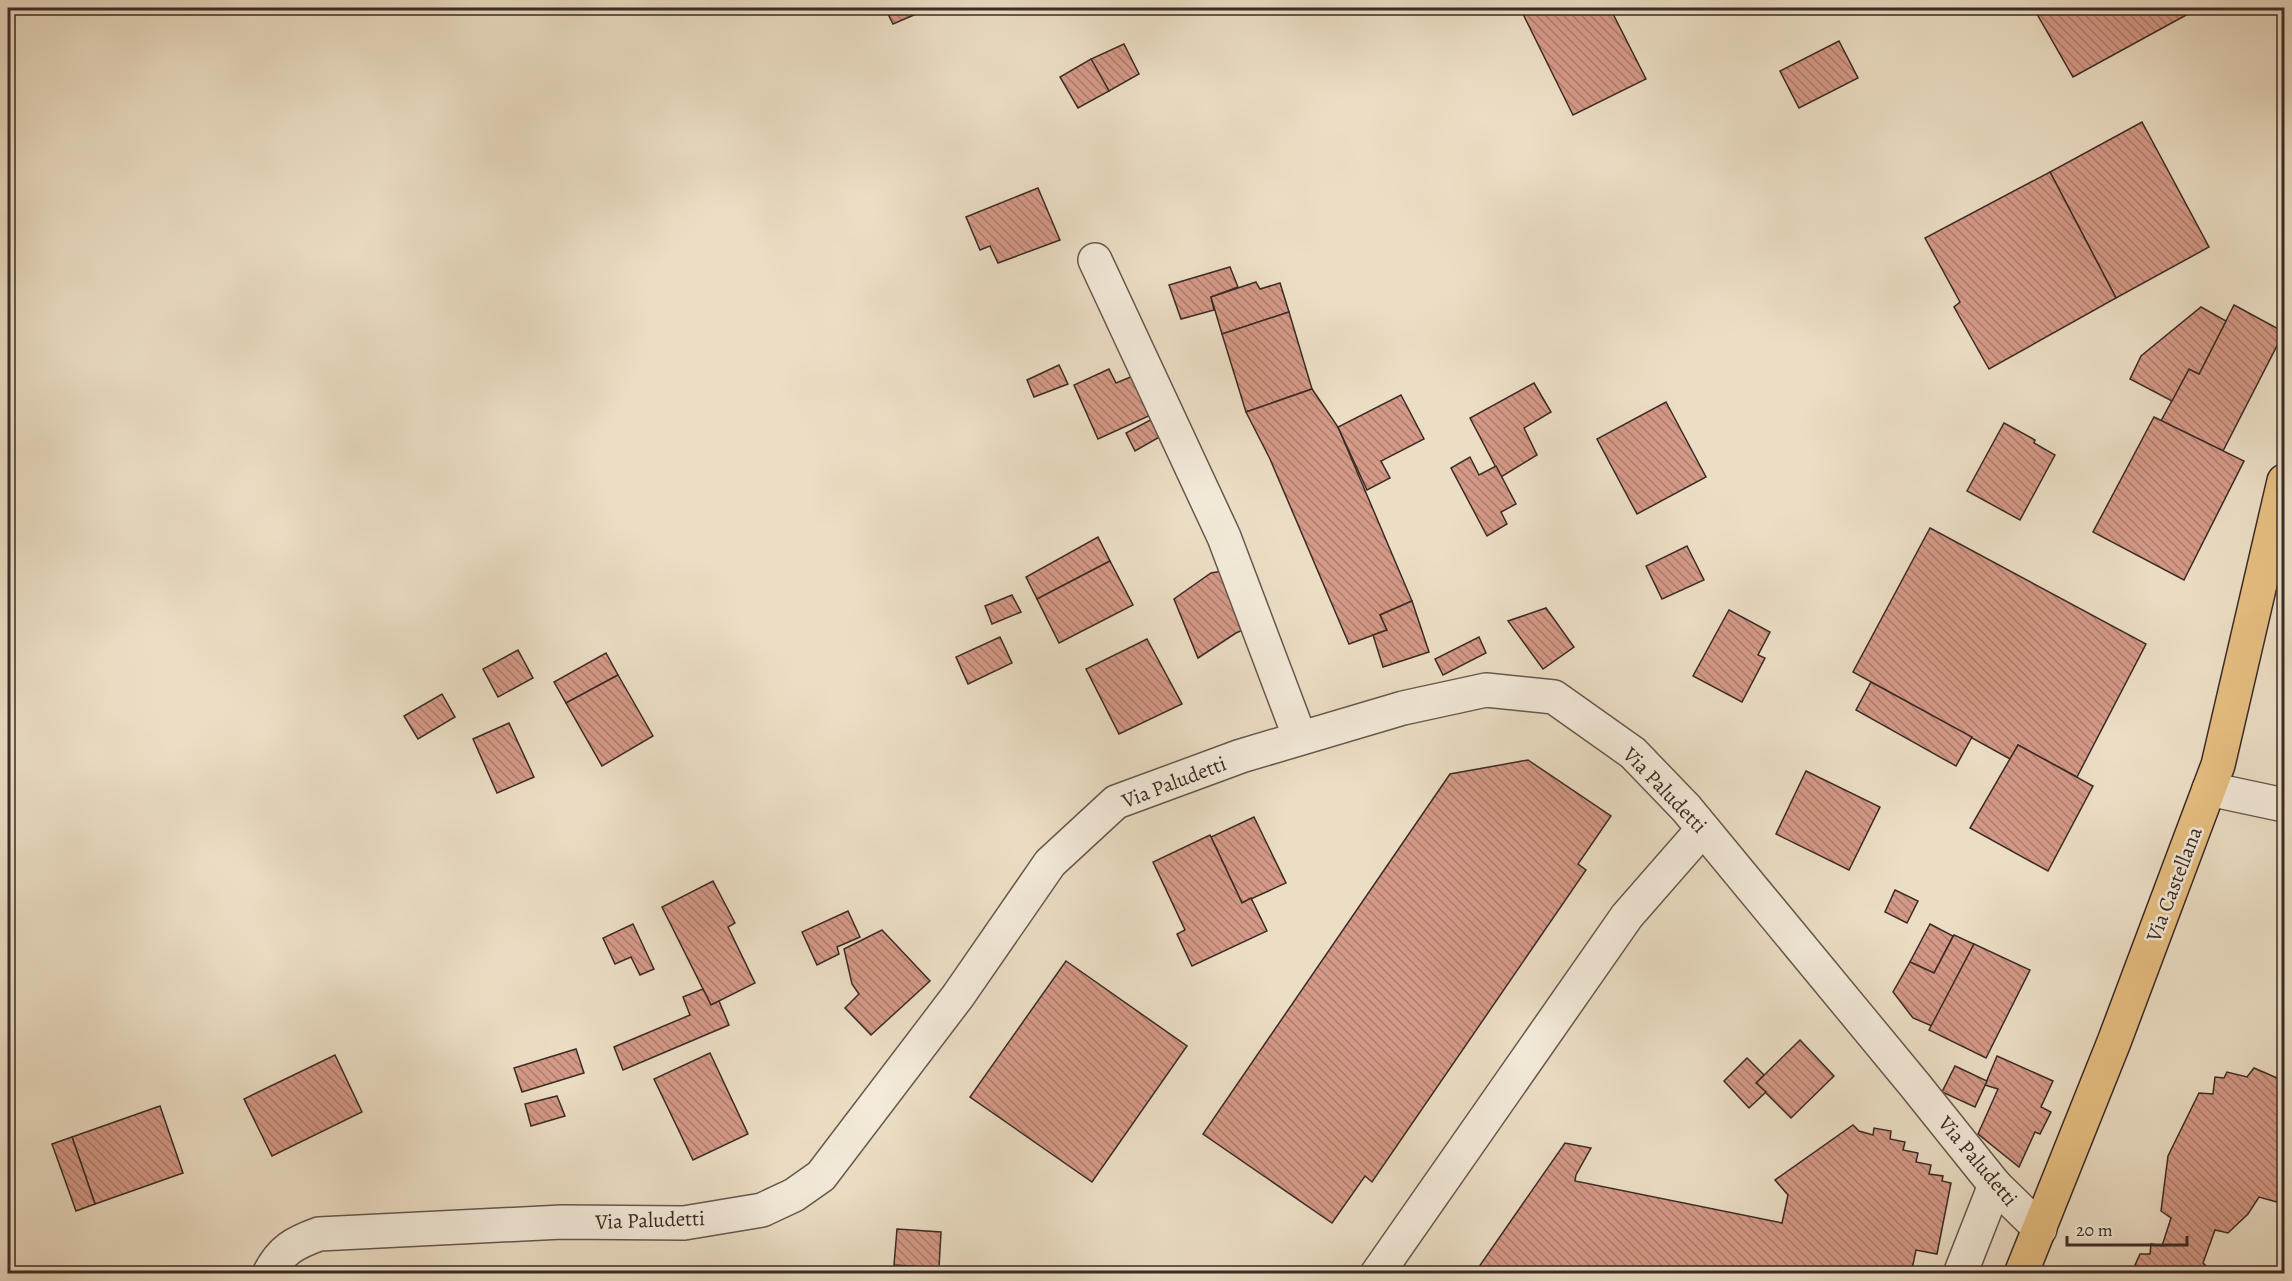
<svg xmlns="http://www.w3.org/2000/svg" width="2292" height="1281" font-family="Alegreya,serif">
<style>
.building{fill:url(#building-back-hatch);stroke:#3a2b26;stroke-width:1.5}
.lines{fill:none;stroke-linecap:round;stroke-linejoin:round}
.minor-casing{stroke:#66584e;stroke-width:36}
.major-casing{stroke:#3a2b26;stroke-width:36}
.minor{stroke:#f3ead9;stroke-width:33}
.major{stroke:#e6bf82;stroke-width:33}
.labels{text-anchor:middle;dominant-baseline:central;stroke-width:5;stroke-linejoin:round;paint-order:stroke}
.street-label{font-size:21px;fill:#3a2b26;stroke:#f3ead9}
</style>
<defs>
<pattern id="building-back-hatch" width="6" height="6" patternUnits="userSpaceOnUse" patternTransform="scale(1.5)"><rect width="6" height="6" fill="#d59987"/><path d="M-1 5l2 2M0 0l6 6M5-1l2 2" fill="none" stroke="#ae7d6e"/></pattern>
</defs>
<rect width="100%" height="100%" fill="#ecdec5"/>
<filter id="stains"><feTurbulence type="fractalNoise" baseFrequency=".00333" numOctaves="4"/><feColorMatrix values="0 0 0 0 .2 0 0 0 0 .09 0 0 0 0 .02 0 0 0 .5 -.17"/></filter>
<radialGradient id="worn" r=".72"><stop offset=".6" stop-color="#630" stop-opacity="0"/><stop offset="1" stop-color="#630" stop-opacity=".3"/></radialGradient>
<g class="building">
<polygon points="885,8 930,8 893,24"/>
<polygon points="1520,8 1610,8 1646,79 1573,115"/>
<polygon points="2050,8 2199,8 2073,77 2037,14"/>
<polygon points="1839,41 1858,78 1799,108 1780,71"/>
<polygon points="1124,44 1139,74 1109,91 1091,59"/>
<polygon points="1091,59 1109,91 1078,108 1060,77"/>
<polygon points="2142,122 2209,247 2116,298 2050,172"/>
<polygon points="2050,172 2116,298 1989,369 1954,307 1960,302 1925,238"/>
<polygon points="1038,188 1060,240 998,263 990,246 980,250 966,217"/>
<polygon points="1230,267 1238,287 1211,297 1214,310 1181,319 1169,285"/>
<polygon points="1256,282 1260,289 1280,283 1289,312 1222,334 1211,297"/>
<polygon points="2234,305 2284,332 2223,451 2161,421 2189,369 2199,374"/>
<polygon points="2201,307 2226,321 2199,374 2189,369 2172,401 2130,379 2141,356"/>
<polygon points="1289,312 1312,389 1246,412 1222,334"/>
<polygon points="1059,365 1068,384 1034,397 1027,380"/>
<polygon points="1109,369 1116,383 1133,376 1151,415 1098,439 1074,385"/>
<polygon points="1534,383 1551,412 1524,428 1537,455 1501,477 1470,418"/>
<polygon points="1312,389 1338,427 1412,601 1380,615 1387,630 1349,644 1270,459 1246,412"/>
<polygon points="1401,395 1424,439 1381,461 1390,478 1367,490 1338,427"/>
<polygon points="1666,402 1706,477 1637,514 1597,439"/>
<polygon points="2154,417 2244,461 2184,580 2093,532"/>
<polygon points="1154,418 1163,435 1135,451 1126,433"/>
<polygon points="2004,423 2035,440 2034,443 2055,455 2020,520 1967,491"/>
<polygon points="1470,457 1479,475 1496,466 1516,504 1501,512 1507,524 1487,536 1451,468"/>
<polygon points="1930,528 2146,644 2077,777 2018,745 2010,759 1853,672"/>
<polygon points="1098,537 1110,561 1037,599 1026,577"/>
<polygon points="1687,546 1704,580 1662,599 1646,566"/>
<polygon points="1110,561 1133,605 1059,643 1037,599"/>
<polygon points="1233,569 1254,625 1236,633 1198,658 1174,599 1211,573"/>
<polygon points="1012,595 1021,612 992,624 985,606"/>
<polygon points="1412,601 1429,652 1383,667 1373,635 1387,630 1380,615"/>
<polygon points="1546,608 1574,647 1543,669 1508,621"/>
<polygon points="1729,610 1770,632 1758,655 1765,658 1742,702 1693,676"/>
<polygon points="1000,637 1012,663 968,684 956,657"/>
<polygon points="1479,637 1486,653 1443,675 1435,659"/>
<polygon points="1147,639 1182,704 1119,734 1086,669"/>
<polygon points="518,650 533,678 498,697 483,669"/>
<polygon points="606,653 618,675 566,703 554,682"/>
<polygon points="618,675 653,736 602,766 566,703"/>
<polygon points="1871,682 1972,737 1956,766 1856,710"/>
<polygon points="442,694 455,717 418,739 404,716"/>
<polygon points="509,723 534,777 497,793 473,739"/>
<polygon points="2018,745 2093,786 2048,871 1970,828"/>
<polygon points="1528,760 1611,816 1578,864 1586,870 1372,1182 1365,1176 1332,1223 1203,1134 1450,774"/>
<polygon points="1806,771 1880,807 1849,870 1776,834"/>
<polygon points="1254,817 1286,883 1242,903 1211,837"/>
<polygon points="1210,835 1242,903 1251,898 1267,931 1192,966 1177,934 1185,930 1153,862"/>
<polygon points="713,881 735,923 728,927 755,983 711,1005 662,907"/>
<polygon points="1895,890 1918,901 1907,923 1885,912"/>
<polygon points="848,911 860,937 837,947 839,954 817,965 802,932"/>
<polygon points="633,924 654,969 640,975 631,957 615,964 603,938"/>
<polygon points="1930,924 1953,936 1934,973 1910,962"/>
<polygon points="882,930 930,981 871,1035 845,1008 859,994 852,984 844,949"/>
<polygon points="1954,935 1974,944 1932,1026 1913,1018 1893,992 1910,962 1934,973"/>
<polygon points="1974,944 2030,970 1986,1058 1929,1030"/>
<polygon points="1066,961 1187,1046 1092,1182 970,1097"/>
<polygon points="703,989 711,1005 719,1001 729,1025 623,1070 614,1047 690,1015 683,997"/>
<polygon points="1800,1040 1834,1076 1791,1118 1756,1083"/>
<polygon points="576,1049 584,1073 522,1092 514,1068"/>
<polygon points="710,1053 748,1134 693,1160 654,1079"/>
<polygon points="335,1055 362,1112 272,1156 244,1099"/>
<polygon points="1997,1056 2053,1081 2041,1107 2051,1112 2040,1134 2035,1132 2019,1167 1978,1134 1998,1089 1985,1085"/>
<polygon points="1747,1058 1764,1075 1756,1083 1766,1092 1749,1108 1724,1081"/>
<polygon points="1955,1066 1987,1081 1975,1107 1942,1092"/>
<polygon points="2254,1068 2284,1081 2284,1185 2277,1202 2259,1197 2248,1214 2228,1233 2215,1230 2203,1263 2215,1274 2131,1274 2140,1254 2150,1254 2151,1244 2162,1246 2171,1218 2161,1211 2168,1156 2199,1093 2213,1094 2215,1077 2224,1078 2227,1072 2247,1077"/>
<polygon points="557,1096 565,1116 531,1126 525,1104"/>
<polygon points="160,1106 183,1173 95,1204 72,1137"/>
<polygon points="1853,1125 1859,1131 1873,1135 1874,1128 1891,1131 1890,1139 1905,1142 1903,1150 1918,1153 1916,1162 1931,1165 1929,1174 1943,1176 1942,1181 1951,1183 1937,1254 1916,1250 1911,1274 1474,1274 1565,1143 1591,1148 1576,1175 1575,1181 1782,1223 1788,1195 1775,1180"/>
<polygon points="72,1137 95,1204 76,1211 52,1144"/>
<polygon points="897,1229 941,1232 939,1268 894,1265"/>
</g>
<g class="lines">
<defs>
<g id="minor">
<polyline points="1095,260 1224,537 1300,738"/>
<polyline points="2209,789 2284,805"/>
<path d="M269,1274C281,1250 294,1243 319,1234L562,1222L684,1223L762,1210L794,1195L821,1176L958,996L1050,863L1116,802L1241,756L1403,708L1486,690L1554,697L1633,753L1686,808L1914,1084L1995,1185L2040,1229"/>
<polyline points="1377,1274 1627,916 1703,829"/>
<polyline points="1960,1274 1995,1185"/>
</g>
<polyline id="major" points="2021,1274 2114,1042 2218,765 2284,481"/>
</defs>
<use href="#minor" class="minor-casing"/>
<use href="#major" class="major-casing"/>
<use href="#minor" class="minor"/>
<use href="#major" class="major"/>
</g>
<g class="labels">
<g class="street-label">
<text transform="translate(1174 782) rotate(-21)">Via Paludetti</text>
<text transform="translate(1665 790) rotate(46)">Via Paludetti</text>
<text transform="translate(2174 884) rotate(-69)">Via Castellana</text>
<text transform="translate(1978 1161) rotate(50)">Via Paludetti</text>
<text transform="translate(650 1220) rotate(-2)">Via Paludetti</text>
</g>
</g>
<rect width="2292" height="1281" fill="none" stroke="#ecdec5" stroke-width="30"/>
<rect x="9" y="9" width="2274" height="1263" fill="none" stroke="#3a2b26" stroke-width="3"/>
<rect x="15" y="15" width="2262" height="1251" fill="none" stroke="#3a2b26" stroke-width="1.5"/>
<path d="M2067 1236v9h120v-9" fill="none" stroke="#3a2b26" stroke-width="3"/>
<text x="2076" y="1236" font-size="18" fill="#3a2b26" stroke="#f3ead9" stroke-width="4.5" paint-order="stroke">20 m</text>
<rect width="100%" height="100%" filter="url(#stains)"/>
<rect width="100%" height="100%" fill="url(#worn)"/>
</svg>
